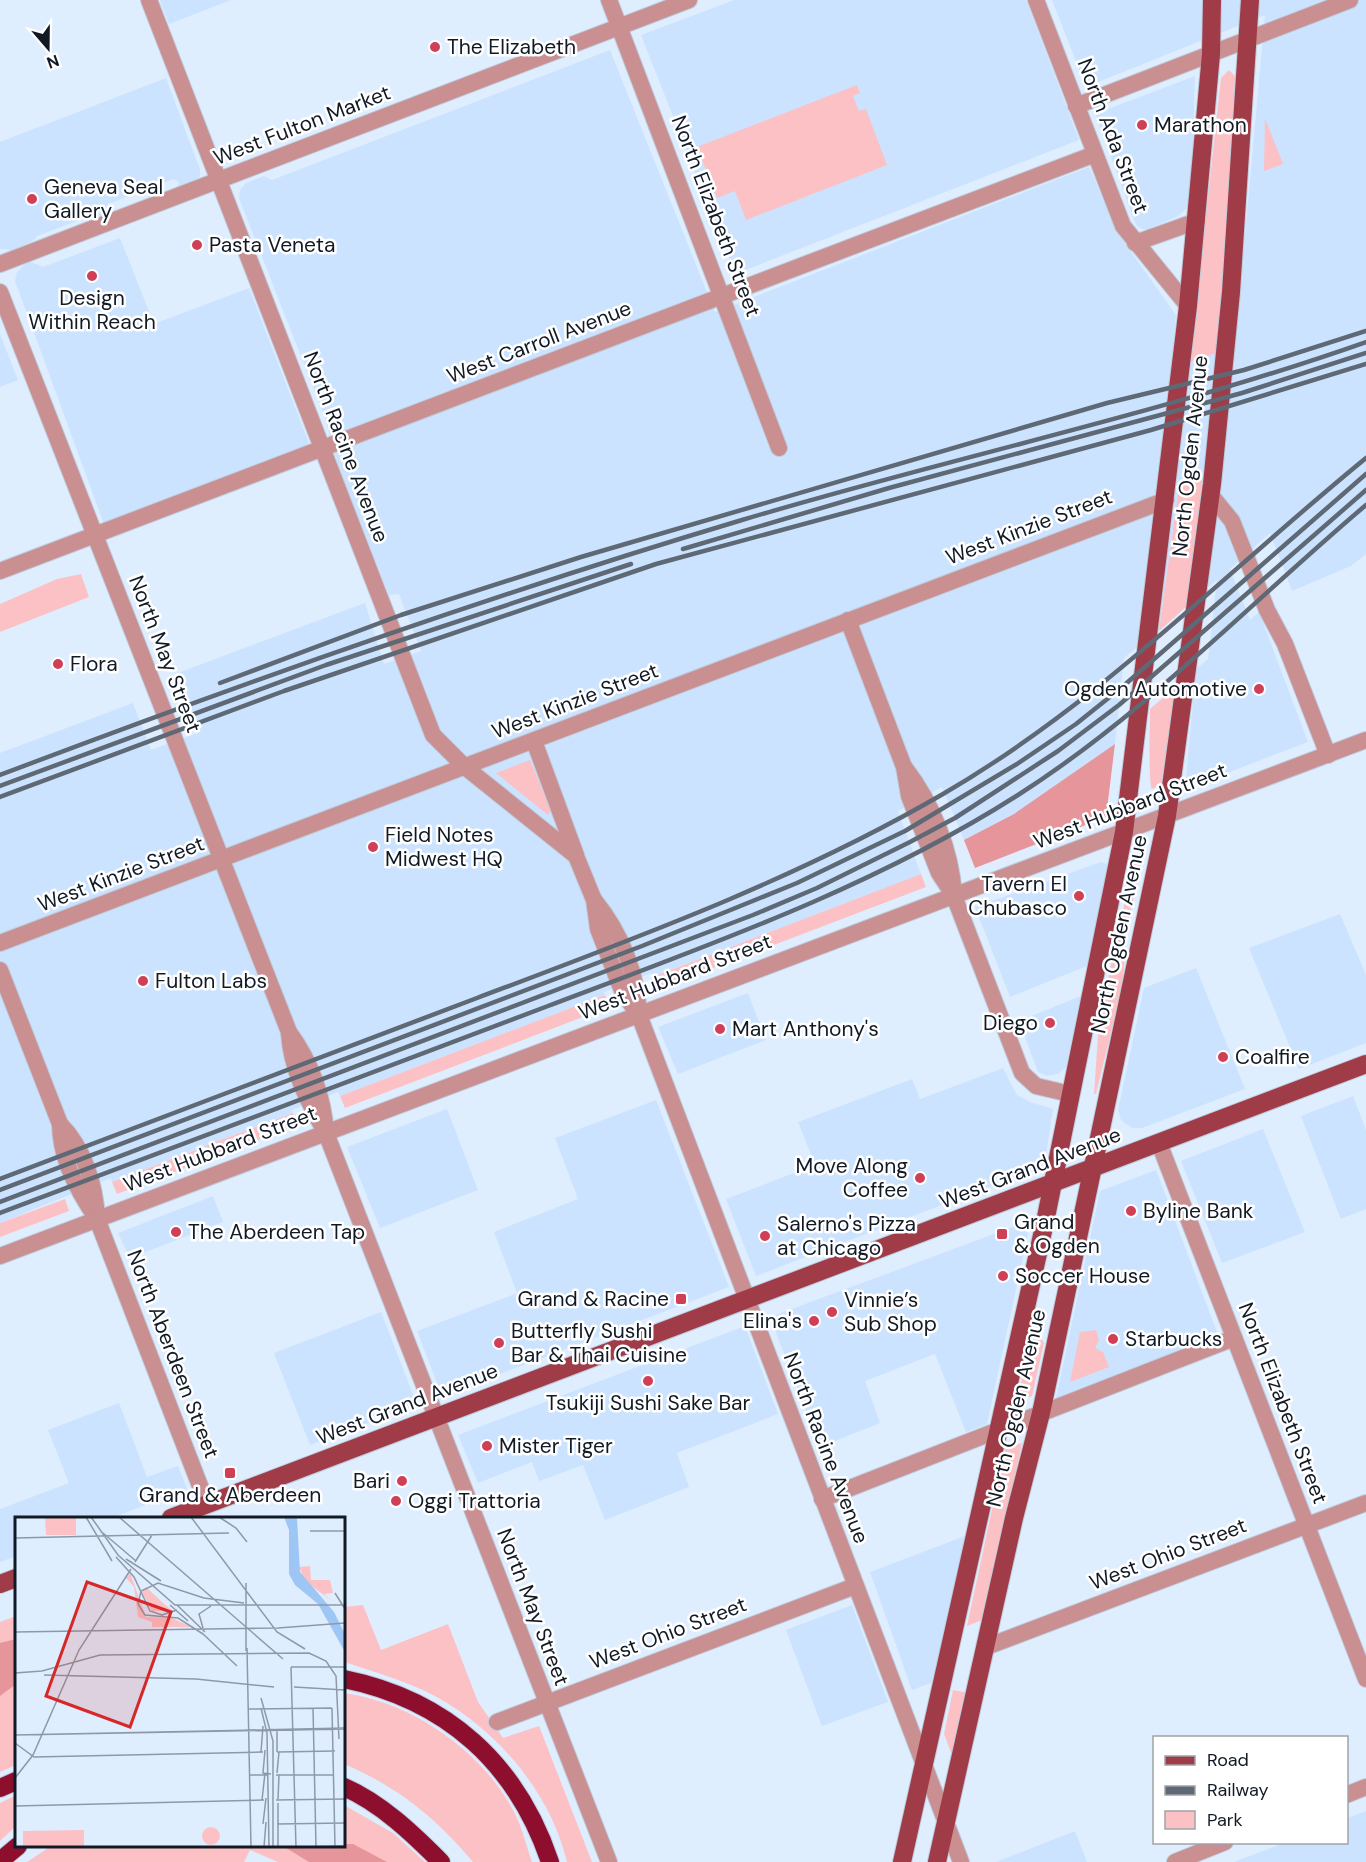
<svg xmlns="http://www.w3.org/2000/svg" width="1366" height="1862" font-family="'DM Sans',sans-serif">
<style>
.built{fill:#cbe3fe}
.green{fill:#fcc1c4}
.forest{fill:#e6959a}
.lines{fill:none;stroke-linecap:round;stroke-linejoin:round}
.minor-casing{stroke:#beccdc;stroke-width:18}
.major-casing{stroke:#beccdc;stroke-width:20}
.highway-casing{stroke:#beccdc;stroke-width:20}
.minor{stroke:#c98f91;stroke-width:16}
.major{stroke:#a03b48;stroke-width:18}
.highway{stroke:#8e0e2e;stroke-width:18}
.rail{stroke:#5e6975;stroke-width:4.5}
.poi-dot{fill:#cf3f56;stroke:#fff;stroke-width:2}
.labels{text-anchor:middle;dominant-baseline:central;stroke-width:5;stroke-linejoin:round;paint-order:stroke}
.poi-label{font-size:21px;fill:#111a24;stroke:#fff;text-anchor:start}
.street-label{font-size:21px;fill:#111a24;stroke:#fff}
.inset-road{fill:none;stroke:#8d99a7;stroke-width:1.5}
.view{fill:#d62828;fill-opacity:0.15;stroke:#d62828;stroke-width:3}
.inset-edge{fill:none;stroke:#111a24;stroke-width:3}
</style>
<rect width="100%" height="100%" fill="#dfeeff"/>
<g class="built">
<polygon points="160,0 231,0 169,24"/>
<polygon points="734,0 1026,0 1079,140 735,274 641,35"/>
<polygon points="1052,0 1366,0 1366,554 1351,566 1292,591 1270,533 1230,569 1250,620 1259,612 1308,742 1185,789 1196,669 1208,659 1217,580 1124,658 1115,744 1063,782 1014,814 964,840 942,787 898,811 921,874 653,977 651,973 604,992 605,995 340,1096 338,1092 292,1110 293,1113 112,1182 111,1178 0,1223 0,753 133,703 151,750 200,732 178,673 365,603 384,664 421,651 399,594 389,595 339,469 324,415 239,198 240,190 246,183 264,176 272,180 610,50 715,312 1089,167 1119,235 1176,315 1171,369 1235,345 1265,15 1086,87"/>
<polygon points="1195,76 1191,204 1178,216 1148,229 1142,229 1136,225 1095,114"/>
<polygon points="166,78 200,170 200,176 194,184 176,191 179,182 174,179 108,204 103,219 92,223 82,219 37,236 34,240 13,250 0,249 0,142"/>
<polygon points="120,238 154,324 249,288 310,446 104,524 15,281 17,272 28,261 43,267"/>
<polygon points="0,334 18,380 0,387"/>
<polygon points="1101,862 1107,864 1108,871 1087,966 1010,997 975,907"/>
<polygon points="1340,914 1366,975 1366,1043 1299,1069 1249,948"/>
<polygon points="1196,968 1245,1089 1142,1128 1132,1128 1121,1120 1118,1110 1144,988"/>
<polygon points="748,993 766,1040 678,1074 658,1027"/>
<polygon points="1081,996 1066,1067 1058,1074 1047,1076 1038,1072 1019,1021"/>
<polygon points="1003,1068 1017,1095 1030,1102 1053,1109 1046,1155 1041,1167 756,1276 726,1199 815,1165 798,1122 912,1079 920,1099"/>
<polygon points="1353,1096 1366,1130 1366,1209 1341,1219 1301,1116"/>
<polygon points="656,1100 729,1287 442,1396 417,1331 517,1293 494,1232 578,1199 555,1138"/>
<polygon points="447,1109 478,1190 380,1228 347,1147"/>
<polygon points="1263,1129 1305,1232 1222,1263 1181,1161"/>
<polygon points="1156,1170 1218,1335 1056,1398 1100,1191"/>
<polygon points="213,1196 223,1222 130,1258 118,1233"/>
<polygon points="1021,1224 1028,1234 987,1424 966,1432 935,1354 865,1381 880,1423 820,1447 770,1317"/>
<polygon points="381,1312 417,1405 310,1445 274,1353"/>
<polygon points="745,1326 778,1414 677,1453 689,1487 605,1520 583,1465 539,1481 532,1462 478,1483 458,1435"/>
<polygon points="119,1403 147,1477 178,1466 187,1489 112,1518 16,1518 16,1556 0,1562 0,1509 69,1483 48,1430"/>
<polygon points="965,1536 936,1681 912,1690 870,1572"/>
<polygon points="852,1605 888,1702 822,1726 786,1630"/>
<polygon points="1366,1811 1366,1862 1234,1862 1284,1843 1346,1842 1347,1818"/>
<polygon points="1075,1831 1087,1862 996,1862"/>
</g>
<g class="green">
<polygon points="1229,70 1235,76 1235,81 1229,233 1216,353 1190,362 1221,78"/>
<polygon points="857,85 860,93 853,96 859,111 866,109 887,165 746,220 735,191 717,198 697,147"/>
<polygon points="1265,118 1283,164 1264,171"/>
<polygon points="1203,479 1186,607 1159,631 1179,487"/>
<polygon points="81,574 89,597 0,632 0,604 57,579"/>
<path d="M1176,687L1161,785L1152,789C1148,784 1150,723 1150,709Z"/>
<polygon points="530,760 551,811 548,815 496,773"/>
<polygon points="1138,858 1141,864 1127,927 1123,983 1096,1094 1094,1094 1099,1020 1134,860"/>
<polygon points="921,874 926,887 658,989 653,977"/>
<polygon points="605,995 609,1007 345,1108 340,1096"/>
<polygon points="293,1113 298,1125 210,1158 205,1146"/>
<polygon points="196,1150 201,1162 117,1194 112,1182"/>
<polygon points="65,1199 69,1211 0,1237 0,1223"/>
<polygon points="1096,1330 1099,1340 1095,1348 1103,1352 1109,1367 1070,1382 1080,1332"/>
<polygon points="1039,1336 1044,1343 1032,1396 1017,1401 1030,1340"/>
<polygon points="1022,1443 985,1619 967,1626 1005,1449"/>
<path d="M363,1605L381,1650L448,1624L478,1702L503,1738L539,1726L592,1862H567C550,1790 492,1723 425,1691C399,1679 372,1671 344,1662V1607Z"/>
<polygon points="16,1616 16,1765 0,1772 0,1622"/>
<polygon points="953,1690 969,1693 953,1758 944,1734"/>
<path d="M344,1693C411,1702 481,1750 513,1810C522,1826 526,1845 532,1862H473C435,1817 398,1787 344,1764Z"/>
<polygon points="16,1795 16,1826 0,1841 0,1803"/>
<polygon points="344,1805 393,1833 425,1862 278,1862 250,1850 244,1862 27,1862 51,1846 344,1846"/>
</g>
<g class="forest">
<polygon points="1115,744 1106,817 975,868 964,840 1014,814"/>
<polygon points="16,1639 16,1684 0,1696 0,1643"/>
<polygon points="344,1844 353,1844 387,1862 309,1862 283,1846"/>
</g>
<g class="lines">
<defs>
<g id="minor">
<polyline points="149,0 433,735 465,767 576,856 594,900 598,929 623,993 639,1015 961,1862"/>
<polyline points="609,0 779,448"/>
<polyline points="1036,0 1123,226 1188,306"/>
<polyline points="1076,106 1350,0"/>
<polyline points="1135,243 1197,221"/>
<polyline points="0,264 689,0"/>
<path d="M0,292L289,1032C311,1062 323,1096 326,1133"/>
<polyline points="1210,494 1232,521 1267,610 1285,644 1328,755"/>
<polyline points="0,571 1095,154"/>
<polyline points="848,620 904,767 909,796 939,873 954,896 1022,1073 1036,1086 1070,1094"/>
<polyline points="534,741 576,855"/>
<path d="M905,768C932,803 951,850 954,895"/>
<path d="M595,901C621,933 637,973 639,1015"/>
<polyline points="0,943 1166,500"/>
<path d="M0,970L60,1124C60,1157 78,1192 97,1219L207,1504"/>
<path d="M289,1033C291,1069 308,1102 326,1133L609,1862"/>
<path d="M60,1124C84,1148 95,1184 97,1218"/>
<polyline points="1159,1143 1366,1679"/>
<polyline points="0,1256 1366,740"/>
<polyline points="822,1499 1234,1338"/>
<polyline points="986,1647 1366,1503"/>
<polyline points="497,1722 855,1586"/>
<polyline points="1346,1795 1366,1787"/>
<polyline points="1175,1862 1225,1842"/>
</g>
<g id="major">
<polyline points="171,1518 1366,1064"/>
<polyline points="0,1584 16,1578"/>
<polyline points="902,1862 1045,1222 1124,832 1188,306 1211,54 1212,0"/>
<polyline points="937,1862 1014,1518 1041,1413 1167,816 1212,484 1231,292 1250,0"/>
</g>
<g id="highway">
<path d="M344,1679C447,1700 517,1764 550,1862"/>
<path d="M344,1787C381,1803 413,1834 441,1862"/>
<polyline points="0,1788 16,1781"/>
<polyline points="0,1861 18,1846"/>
</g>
</defs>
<use href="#minor" class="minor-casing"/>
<use href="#major" class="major-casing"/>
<use href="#highway" class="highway-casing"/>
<use href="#minor" class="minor"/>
<use href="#major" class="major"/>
<use href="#highway" class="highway"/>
<g class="rail">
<polyline points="683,549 889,488 1242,393 1366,353"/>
<polyline points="220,683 401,615 581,557 1107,403 1244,370 1366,331"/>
<path d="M0,775C245,682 491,595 742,520C949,458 1162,414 1366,342"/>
<polyline points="0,786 326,665 631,564"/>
<polyline points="0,797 284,691 656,564 1151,430 1366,364"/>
<path d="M0,1179C159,1119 318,1058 477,998C636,938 795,880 943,794C1100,703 1226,572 1366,458"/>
<polyline points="0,1190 642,946 797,883 905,831 1017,764 1076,724 1121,688 1366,474"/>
<polyline points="0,1202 753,915 817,888 910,842 955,818 1058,751 1119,705 1366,490"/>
<path d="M0,1213C183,1144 366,1075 548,1006C709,945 872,888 1018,795C1145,714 1251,602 1366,505"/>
</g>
</g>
<g class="poi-dot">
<circle cx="435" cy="47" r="6"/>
<circle cx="1142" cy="125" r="6"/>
<circle cx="32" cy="199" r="6"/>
<circle cx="197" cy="245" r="6"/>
<circle cx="92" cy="276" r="6"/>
<circle cx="58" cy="664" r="6"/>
<circle cx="1259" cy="689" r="6"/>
<circle cx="373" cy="847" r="6"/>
<circle cx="1079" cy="896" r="6"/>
<circle cx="143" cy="981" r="6"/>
<circle cx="1050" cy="1023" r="6"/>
<circle cx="720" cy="1029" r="6"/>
<circle cx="1223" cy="1057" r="6"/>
<circle cx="920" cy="1178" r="6"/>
<circle cx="1131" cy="1211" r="6"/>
<circle cx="176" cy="1232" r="6"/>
<rect x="996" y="1228" width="12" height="12" rx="3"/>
<circle cx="765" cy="1236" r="6"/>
<circle cx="1003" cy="1276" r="6"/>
<rect x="675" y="1293" width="12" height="12" rx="3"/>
<circle cx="832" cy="1312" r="6"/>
<circle cx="814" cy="1321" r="6"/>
<circle cx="1113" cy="1339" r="6"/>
<circle cx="499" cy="1343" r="6"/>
<circle cx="648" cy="1381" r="6"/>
<circle cx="487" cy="1446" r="6"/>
<rect x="224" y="1467" width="12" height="12" rx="3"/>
<circle cx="402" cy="1481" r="6"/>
<circle cx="396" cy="1501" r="6"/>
</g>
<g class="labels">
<g class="poi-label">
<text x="447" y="47">The Elizabeth</text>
<text x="1154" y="125">Marathon</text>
<text x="44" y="187">Geneva Seal<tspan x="44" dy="24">Gallery</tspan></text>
<text x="209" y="245">Pasta Veneta</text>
<text x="92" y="298" text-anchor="middle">Design<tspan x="92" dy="24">Within Reach</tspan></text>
<text x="70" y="664">Flora</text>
<text x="1247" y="689" text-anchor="end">Ogden Automotive</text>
<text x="385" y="835">Field Notes<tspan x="385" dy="24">Midwest HQ</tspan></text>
<text x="1067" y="884" text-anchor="end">Tavern El<tspan x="1067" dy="24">Chubasco</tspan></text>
<text x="155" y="981">Fulton Labs</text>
<text x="1038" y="1023" text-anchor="end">Diego</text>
<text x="732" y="1029">Mart Anthony's</text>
<text x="1235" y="1057">Coalfire</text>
<text x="908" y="1166" text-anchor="end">Move Along<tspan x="908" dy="24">Coffee</tspan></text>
<text x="1143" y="1211">Byline Bank</text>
<text x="1014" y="1222">Grand<tspan x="1014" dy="24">&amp; Ogden</tspan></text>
<text x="777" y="1224">Salerno's Pizza<tspan x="777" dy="24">at Chicago</tspan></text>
<text x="188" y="1232">The Aberdeen Tap</text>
<text x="1015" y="1276">Soccer House</text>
<text x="669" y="1299" text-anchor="end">Grand &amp; Racine</text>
<text x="844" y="1300">Vinnie’s<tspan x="844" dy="24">Sub Shop</tspan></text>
<text x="802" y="1321" text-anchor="end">Elina's</text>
<text x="511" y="1331">Butterfly Sushi<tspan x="511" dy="24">Bar &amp; Thai Cuisine</tspan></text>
<text x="1125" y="1339">Starbucks</text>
<text x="648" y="1403" text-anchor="middle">Tsukiji Sushi Sake Bar</text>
<text x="499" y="1446">Mister Tiger</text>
<text x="390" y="1481" text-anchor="end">Bari</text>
<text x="230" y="1495" text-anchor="middle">Grand &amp; Aberdeen</text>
<text x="408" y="1501">Oggi Trattoria</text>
</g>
<g class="street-label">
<text transform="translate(302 125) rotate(-21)">West Fulton Market</text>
<text transform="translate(1113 136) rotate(69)">North Ada Street</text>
<text transform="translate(716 216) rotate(69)">North Elizabeth Street</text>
<text transform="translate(539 342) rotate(-21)">West Carroll Avenue</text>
<text transform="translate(346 447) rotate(69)">North Racine Avenue</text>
<text transform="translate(1190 456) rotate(-84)">North Ogden Avenue</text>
<text transform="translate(1029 527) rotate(-21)">West Kinzie Street</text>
<text transform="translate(165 654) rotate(69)">North May Street</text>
<text transform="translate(575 701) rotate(-21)">West Kinzie Street</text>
<text transform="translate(1130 806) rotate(-21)">West Hubbard Street</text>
<text transform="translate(121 874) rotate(-21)">West Kinzie Street</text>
<text transform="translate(1119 934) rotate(-78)">North Ogden Avenue</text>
<text transform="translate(675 977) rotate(-21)">West Hubbard Street</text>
<text transform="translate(220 1149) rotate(-21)">West Hubbard Street</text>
<text transform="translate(1030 1168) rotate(-21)">West Grand Avenue</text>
<text transform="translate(173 1354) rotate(69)">North Aberdeen Street</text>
<text transform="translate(1283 1403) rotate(69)">North Elizabeth Street</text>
<text transform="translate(407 1404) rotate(-21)">West Grand Avenue</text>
<text transform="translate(1016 1408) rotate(-77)">North Ogden Avenue</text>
<text transform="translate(826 1448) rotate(69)">North Racine Avenue</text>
<text transform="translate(1168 1554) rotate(-21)">West Ohio Street</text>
<text transform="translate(533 1607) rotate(69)">North May Street</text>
<text transform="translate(668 1633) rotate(-21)">West Ohio Street</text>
</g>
</g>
<g transform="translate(15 1517)">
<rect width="330" height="330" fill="#dfeeff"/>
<path d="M30,0H61V18H31ZM295,49L296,63H315L318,76L309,77L317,84L290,64L284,50ZM115,56L131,100L157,101L176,110H137V105L123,100L119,70L111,61ZM131,70L148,86L158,94H137L127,75ZM187 319a9 9 0 1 1 18 0a9 9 0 1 1-18 0ZM69,313V330H8V314Z" fill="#fcc1c4"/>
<path d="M269,0L282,1L285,55L319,95L330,117V135L303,87L280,68L274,57V13Z" fill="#9dc6f4"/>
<path class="inset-road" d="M71,0L97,44M76,0L103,38L160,88H330M104,0L268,142M176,0L262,115L290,132M204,0L221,11L232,25M295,14H330M88,16L121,44M0,21L214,16M101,40L119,60L135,94L147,98L162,93M111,42L146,64M120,45L137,18M231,66V134M320,76L330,92M155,88L173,104M162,88L190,115M188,111L184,97L196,89M0,115L263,111L330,106M187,116L222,149M188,117L163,101L130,98L123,87L126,74L143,66L189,81L229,86M232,131L236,330M276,150L281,330M276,150H330M0,156L27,154L85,138L294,136L311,144L321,159L324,222M29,158L181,162L259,170M279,170L330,173M246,181L258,224V330M246,191L252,216L254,330M298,191L301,330M317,191L320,330M233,192L317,191M0,218L330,211M0,218L330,212M0,226L19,240L248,235M250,233L248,256L256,257M246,235L248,209M262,235L320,234M262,235V212M262,256L264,235M234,258H253M261,258H319M0,261L18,238L64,133L116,52M263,282L264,258M247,283L250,256M261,283L330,282M263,286V330M0,289L249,283M248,307L251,281M262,307L330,306M249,330L251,305M284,330L330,329"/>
<path class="view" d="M72,65L156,95L115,210L31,179Z"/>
<rect width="330" height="330" class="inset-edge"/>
</g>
<rect x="1153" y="1736" width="195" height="108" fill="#ffffff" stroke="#a0a3a7" stroke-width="1.5"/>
<rect x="1165" y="1756" width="30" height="9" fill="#a03b48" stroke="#a0a3a7" stroke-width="1.5"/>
<text x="1207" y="1766" font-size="18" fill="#111a24">Road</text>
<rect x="1165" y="1786" width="30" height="9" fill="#5e6975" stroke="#a0a3a7" stroke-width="1.5"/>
<text x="1207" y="1796" font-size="18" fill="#111a24">Railway</text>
<rect x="1165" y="1811" width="30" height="18" fill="#fcc1c4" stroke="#a0a3a7" stroke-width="1.5"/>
<text x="1207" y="1826" font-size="18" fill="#111a24">Park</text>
<g transform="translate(48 48) rotate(160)" stroke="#ffffff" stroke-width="4.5" paint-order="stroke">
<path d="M0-4.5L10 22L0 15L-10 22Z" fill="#111a24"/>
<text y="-9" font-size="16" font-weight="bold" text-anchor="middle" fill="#111a24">N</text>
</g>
</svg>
